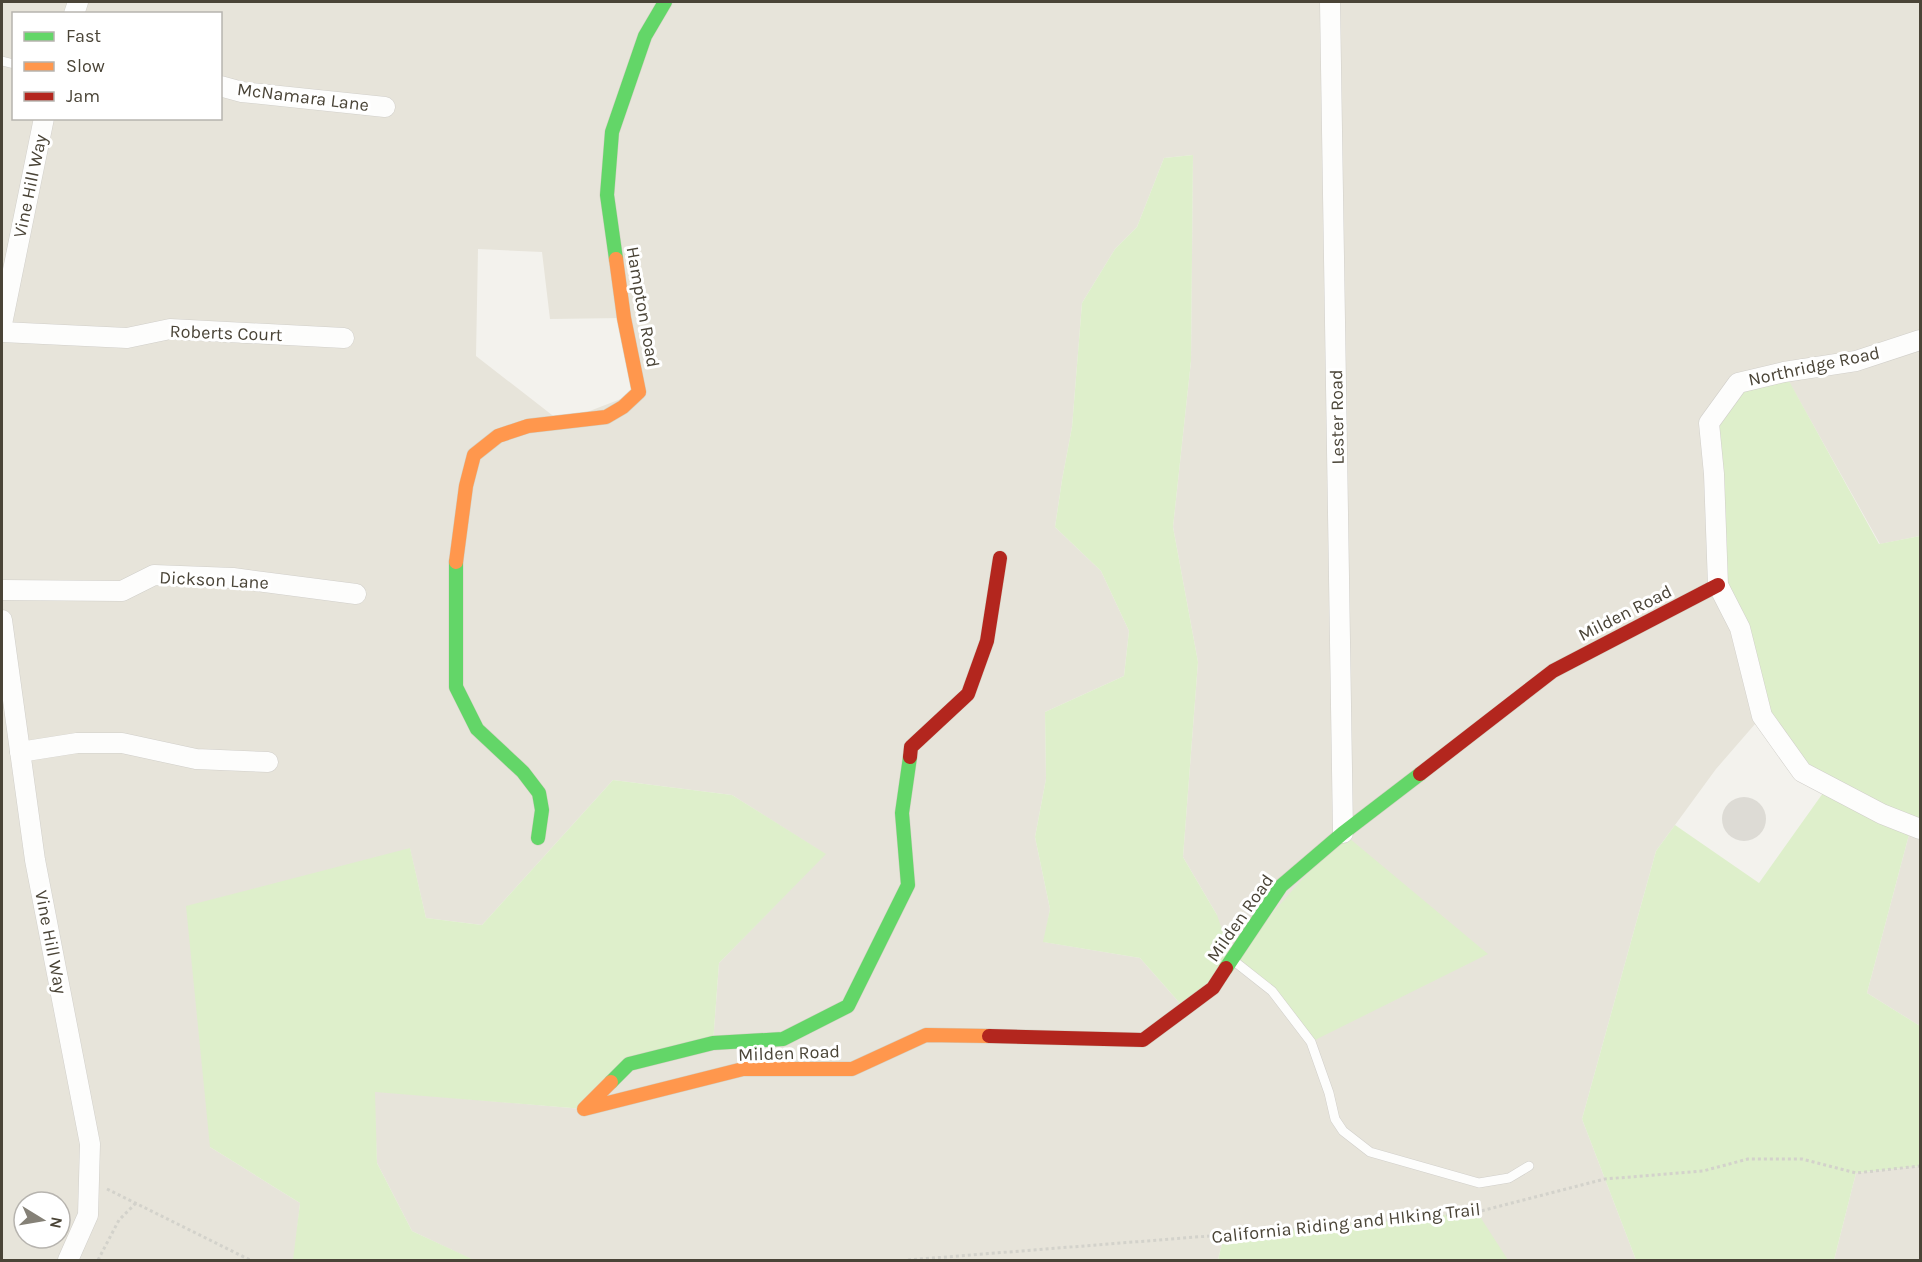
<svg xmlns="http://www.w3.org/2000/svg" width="1922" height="1262" font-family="Karla,sans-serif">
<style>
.residential{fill:#e7e4da;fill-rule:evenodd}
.green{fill:#deefcb}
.building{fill:#dddbd5}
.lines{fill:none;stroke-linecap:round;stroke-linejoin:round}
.lane-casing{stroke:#d1cfca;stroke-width:10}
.street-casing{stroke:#d1cfca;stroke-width:21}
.fast-casing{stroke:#d3d0c3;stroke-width:15}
.slow-casing{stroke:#d3d0c3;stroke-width:15}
.jam-casing{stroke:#d3d0c3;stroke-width:15}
.path{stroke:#d3d2cb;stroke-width:3;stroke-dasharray:3 3;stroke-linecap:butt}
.lane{stroke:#fdfdfc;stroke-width:9}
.street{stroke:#fdfdfc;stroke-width:20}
.fast{stroke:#63d668;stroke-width:14}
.slow{stroke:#ff974d;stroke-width:14}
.jam{stroke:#b3261e;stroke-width:14}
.labels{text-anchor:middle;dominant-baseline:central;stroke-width:6;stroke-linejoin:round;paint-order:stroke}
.street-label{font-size:18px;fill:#4a4437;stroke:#fff}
</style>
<rect width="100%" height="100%" fill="#f3f2ed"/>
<g class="residential">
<path d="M2,2H1920V536L1880,544L1784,373L1762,716L1716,769L1656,851L1582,1119L1636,1260H1508L1259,1232L1224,1235L1218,1260H473L412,1231L377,1163L374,1091L583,1109L629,1064L713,1043L719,963L825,854L732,795L613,780L482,925L426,918L410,849L210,1147L300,1203L294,1260H2ZM14,14H220V118H14ZM1193,155L1191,361L1173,527L1198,662L1183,857L1217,915L1185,1009L1140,958L1044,942L1050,909L1035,837L1046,779L1045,712L1124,676L1129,631L1101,571L1055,527L1062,480L1072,427L1082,303L1115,249L1137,227L1164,158ZM478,249L542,252L550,319L623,318L639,392L561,422L476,356ZM24,1202H60V1238H24Z"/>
<polygon points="1920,823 1920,1026 1867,993 1911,827"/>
<polygon points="1920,1166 1920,1260 1834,1260 1856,1173"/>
</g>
<g class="green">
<polygon points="1193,155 1191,361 1173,527 1198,662 1183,857 1217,915 1232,959 1343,833 1488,954 1311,1042 1272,991 1232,960 1185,1009 1140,958 1043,942 1050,909 1035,837 1046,779 1045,712 1124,676 1129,631 1101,571 1055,527 1062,480 1072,427 1082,303 1115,249 1137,227 1164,158"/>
<polygon points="1784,372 1879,544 1920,536 1920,823 1911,827 1867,993 1920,1026 1920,1166 1856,1173 1834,1260 1636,1260 1582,1119 1656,851 1675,825 1759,883 1828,786 1762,716 1718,585 1709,423 1738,383"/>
<polygon points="613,780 732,795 826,854 719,963 713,1043 629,1064 584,1109 375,1092 377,1163 412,1231 474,1260 293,1260 300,1203 210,1147 186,906 410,848 426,918 482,925"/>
<polygon points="1477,1212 1508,1260 1218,1260 1224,1235"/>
</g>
<circle class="building" cx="1744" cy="819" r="22"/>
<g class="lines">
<defs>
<g id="lane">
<polyline points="2,61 14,64"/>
<polyline points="1234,961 1272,991 1311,1042 1329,1093 1335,1119 1343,1131 1370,1152 1479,1183 1509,1178 1529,1166"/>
</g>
<g id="street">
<polyline points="1330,2 1343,833"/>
<polyline points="74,14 78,2"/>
<polyline points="220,86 242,92 385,107"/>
<polyline points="2,324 44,118"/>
<polyline points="2,332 127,338 170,329 344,338"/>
<polyline points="1920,340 1856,361 1784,372 1738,383 1709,423 1714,474 1718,585 1740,628 1762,716 1802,772 1882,814 1920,829"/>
<polyline points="2,590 122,591 154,575 233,578 356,594"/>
<polyline points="2,620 35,860 90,1144 88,1215 68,1260"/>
<polyline points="20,752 77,743 122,743 196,759 268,762"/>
</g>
<g id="fast">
<polyline points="616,259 607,195 612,132 645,36 665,2"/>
<polyline points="456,562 456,687 477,729 523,772 539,793 542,810 538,838"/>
<polyline points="1226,968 1281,886 1343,833 1420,774"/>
<polyline points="611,1082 629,1064 713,1043 783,1039 848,1006 908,885 902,813 910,757"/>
</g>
<g id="slow">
<polyline points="456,562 466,486 474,455 498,436 528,426 606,417 623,407 639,392 624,318 616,259"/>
<polyline points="611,1082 584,1109 743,1069 852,1069 926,1035 989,1036"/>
</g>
<g id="jam">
<polyline points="910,757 911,747 968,694 987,641 1000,558"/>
<polyline points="1420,774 1553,671 1718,585"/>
<polyline points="989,1036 1143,1040 1213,988 1226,968"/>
</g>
</defs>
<use href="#lane" class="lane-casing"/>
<use href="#street" class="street-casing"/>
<use href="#fast" class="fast-casing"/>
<use href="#slow" class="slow-casing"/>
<use href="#jam" class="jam-casing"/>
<g class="path">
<polyline points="107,1189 250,1260"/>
<polyline points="98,1260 119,1220 136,1203"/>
<polyline points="908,1260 1259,1232 1477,1212 1605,1179 1703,1171 1748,1159 1802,1159 1856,1173 1920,1166"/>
</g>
<use href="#lane" class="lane"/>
<use href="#street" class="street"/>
<use href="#fast" class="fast"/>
<use href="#slow" class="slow"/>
<use href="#jam" class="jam"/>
</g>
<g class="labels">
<g class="street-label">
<text transform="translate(303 97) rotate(7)">McNamara Lane</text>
<text transform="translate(30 186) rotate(-78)">Vine Hill Way</text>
<text transform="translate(643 307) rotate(80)">Hampton Road</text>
<text transform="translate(226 333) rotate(2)">Roberts Court</text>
<text transform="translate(1814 366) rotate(-12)">Northridge Road</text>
<text transform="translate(1337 417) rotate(-91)">Lester Road</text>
<text transform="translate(214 580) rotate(3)">Dickson Lane</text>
<text transform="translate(1625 613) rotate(-27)">Milden Road</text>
<text transform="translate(1240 918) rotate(-55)">Milden Road</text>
<text transform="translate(51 942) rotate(79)">Vine Hill Way</text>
<text transform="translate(789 1053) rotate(-2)">Milden Road</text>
<text transform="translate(1346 1223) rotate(-6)">California Riding and HIking Trail</text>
</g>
</g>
<rect width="1922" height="1262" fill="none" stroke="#4a4437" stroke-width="6"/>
<rect x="12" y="12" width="210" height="108" fill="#ffffff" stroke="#b7b4af" stroke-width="1.5"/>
<rect x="24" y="32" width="30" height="9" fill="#63d668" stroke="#b7b4af" stroke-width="1.5"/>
<text x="66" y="42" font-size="18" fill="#4a4437">Fast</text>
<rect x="24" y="62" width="30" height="9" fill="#ff974d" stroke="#b7b4af" stroke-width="1.5"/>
<text x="66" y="72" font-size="18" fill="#4a4437">Slow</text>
<rect x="24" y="92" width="30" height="9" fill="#b3261e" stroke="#b7b4af" stroke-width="1.5"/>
<text x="66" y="102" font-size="18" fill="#4a4437">Jam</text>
<g transform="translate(42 1220) rotate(101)"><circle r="28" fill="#ffffff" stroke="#b7b4af" stroke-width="1.5"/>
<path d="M0-4.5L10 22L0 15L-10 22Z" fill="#858177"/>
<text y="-9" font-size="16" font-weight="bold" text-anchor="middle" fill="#4a4437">N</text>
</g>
</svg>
